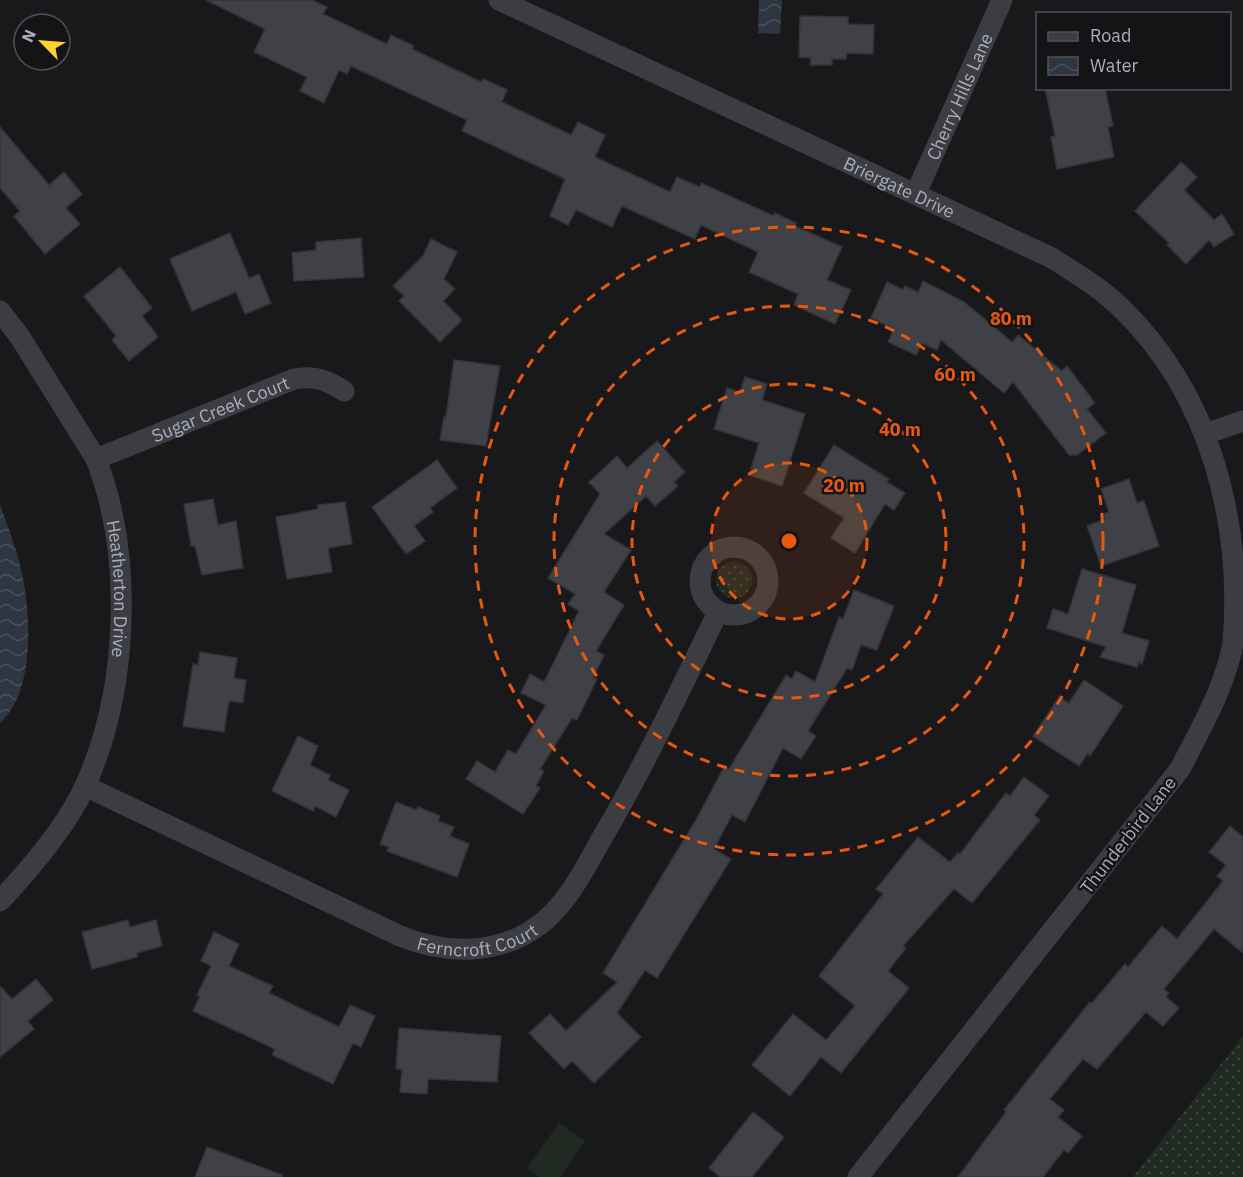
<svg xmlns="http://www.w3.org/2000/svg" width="1243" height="1177" font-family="'IBM Plex Sans',sans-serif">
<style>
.grass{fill:url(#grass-dots)}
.pitch{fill:#202a23}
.water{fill:url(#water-waves)}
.building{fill:#404146;stroke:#333338;stroke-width:1.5}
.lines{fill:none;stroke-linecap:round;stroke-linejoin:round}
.minor{stroke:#3c3c43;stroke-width:21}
.ring{fill:none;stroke:#e8590c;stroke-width:3;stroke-dasharray:10 8}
.labels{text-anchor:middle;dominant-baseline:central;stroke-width:5;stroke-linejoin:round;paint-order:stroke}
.street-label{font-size:18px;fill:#abaebc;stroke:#141417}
.centre{fill:#e8590c;stroke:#141417;stroke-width:3}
.ring-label{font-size:18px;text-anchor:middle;font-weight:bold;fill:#e8590c;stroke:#141417;stroke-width:5;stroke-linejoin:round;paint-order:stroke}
</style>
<defs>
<pattern id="grass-dots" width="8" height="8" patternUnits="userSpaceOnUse" patternTransform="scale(1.5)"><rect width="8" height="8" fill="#202a23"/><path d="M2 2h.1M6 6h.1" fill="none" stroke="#3e4641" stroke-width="1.8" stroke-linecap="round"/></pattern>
<pattern id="water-waves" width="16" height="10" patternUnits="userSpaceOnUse" patternTransform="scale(1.5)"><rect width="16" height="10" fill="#2e3641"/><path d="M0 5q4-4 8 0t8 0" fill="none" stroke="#4a515a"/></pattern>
</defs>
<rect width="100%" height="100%" fill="#19191c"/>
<g class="grass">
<circle cx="734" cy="580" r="18"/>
<polygon points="1243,1035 1243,1177 1133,1177 1243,1036"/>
</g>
<polygon class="pitch" points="559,1123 585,1141 560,1177 540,1177 527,1168"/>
<g class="water">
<polygon points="759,0 782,0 780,34 758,33"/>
<path d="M0,504C7,525 16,547 21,569C31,611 36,691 0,723Z"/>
</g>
<g class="building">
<polygon points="206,0 312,0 327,7 323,14 387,44 391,35 414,46 412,49 481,82 483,79 507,90 502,102 571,135 578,122 605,135 595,157 670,192 677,177 700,187 701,183 774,216 775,213 796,223 795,226 842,247 827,280 851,290 835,324 794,305 798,294 749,272 758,252 701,225 695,239 622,206 612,227 576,210 568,225 550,216 565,179 462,131 467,120 351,66 347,74 339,70 324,103 300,91 307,77 254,52 265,29"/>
<polygon points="800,16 848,17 848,24 874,25 873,54 847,53 846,59 832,59 832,65 810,65 811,58 799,57"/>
<polygon points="1045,88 1105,88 1113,126 1108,127 1114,157 1057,169 1051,137 1055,136"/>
<polygon points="0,127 49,185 64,172 82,194 66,208 80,224 45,254 14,216 20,211 0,188"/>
<polygon points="1181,162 1197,177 1184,190 1214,220 1222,214 1234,234 1214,247 1209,240 1186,264 1167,245 1169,243 1135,211"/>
<polygon points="230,233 249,278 259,274 271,303 245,314 236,292 192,311 170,259"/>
<polygon points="361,238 364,277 294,281 292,253 316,250 316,242"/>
<polygon points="431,239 457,252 444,279 455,289 443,301 462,320 440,342 399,301 404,296 393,286 423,256"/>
<polygon points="120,267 152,308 142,316 158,337 129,361 112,340 116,336 84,296"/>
<polygon points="923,281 964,302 1012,342 1018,335 1062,371 1067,366 1095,403 1087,409 1106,433 1077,455 1069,455 1013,382 1004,393 941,340 937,350 922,343 916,355 888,342 894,329 871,318 887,282 903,290 905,286 918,292"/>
<polygon points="454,360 500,366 486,446 440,440 444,417 446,417"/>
<polygon points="745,377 767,384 762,400 805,414 782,486 749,475 759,443 714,429 727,388 740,392"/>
<polygon points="657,441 685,472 674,482 678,486 655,506 646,496 604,534 631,550 604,592 624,605 596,651 604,655 593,678 597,679 577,720 572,718 540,769 544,771 536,786 540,788 523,814 466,779 477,761 495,772 508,750 516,754 546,705 521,693 530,674 544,682 579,611 568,604 575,594 548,578 600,494 589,482 617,456 627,468"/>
<polygon points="834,445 889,479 887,482 905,493 894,510 885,504 855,553 831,538 844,518 804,493"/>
<polygon points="437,460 457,488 430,508 433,512 414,526 425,541 406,554 372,507"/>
<polygon points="1129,479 1137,503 1144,501 1159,546 1101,566 1087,526 1105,519 1103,514 1109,512 1101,489"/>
<polygon points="213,499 218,525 236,521 243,568 202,575 195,546 191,546 184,504"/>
<polygon points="345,502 352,544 328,548 332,572 287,579 276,517 318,509 318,505"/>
<polygon points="1082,569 1136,585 1122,633 1149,641 1142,664 1139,662 1137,667 1100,657 1106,647 1047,628 1053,609 1068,614"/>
<polygon points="854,590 894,606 877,650 861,645 852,670 847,668 808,731 816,736 801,759 783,748 745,822 732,815 714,849 731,859 657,978 645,970 617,1013 641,1037 594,1083 572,1061 564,1069 529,1033 550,1014 566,1031 617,982 603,973 696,820 724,767 729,769 786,675 792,679 796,671 815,682 839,617 843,619"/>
<polygon points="200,652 237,658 234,678 246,680 243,703 229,701 224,732 183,726 193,664 198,665"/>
<polygon points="1084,680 1123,706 1090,756 1088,753 1079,766 1033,736 1059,697 1069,703"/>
<polygon points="298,736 318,746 310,765 330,775 328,780 349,790 336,817 315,806 313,811 272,791"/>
<polygon points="1024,777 1049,796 1034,815 1040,820 972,903 954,889 903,946 906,948 888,971 909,988 841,1073 821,1057 790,1096 752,1065 793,1014 826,1040 855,1006 819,976 883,894 876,889 918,837 950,862 958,853 960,854 1006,793 1010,796"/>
<polygon points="396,802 416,810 418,807 440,816 438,821 454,827 450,836 469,844 457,877 387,851 389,847 380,844"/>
<polygon points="1230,826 1243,837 1243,953 1214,929 1164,989 1169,993 1166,997 1179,1008 1163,1026 1146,1012 1097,1069 1083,1059 1050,1099 1064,1110 1058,1117 1082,1136 1068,1153 1064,1150 1043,1177 958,1177 1006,1112 1004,1110 1090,1002 1092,1003 1125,964 1128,967 1162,926 1177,939 1223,881 1217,876 1226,865 1209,852"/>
<polygon points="128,920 130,927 156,920 162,946 137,953 137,957 92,969 82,932"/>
<polygon points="214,932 239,944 229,966 273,986 269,993 339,1027 350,1005 375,1016 361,1047 353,1043 333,1084 272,1055 275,1049 193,1011 200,996 197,995 211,966 201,961"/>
<polygon points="36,979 53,1000 28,1021 34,1029 0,1057 0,986 12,999"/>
<polygon points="399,1028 501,1036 497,1082 428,1079 427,1094 400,1092 402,1069 396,1069"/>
<polygon points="753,1112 784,1137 752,1177 720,1177 709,1168"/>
<polygon points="207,1147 282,1175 282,1177 195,1177"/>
</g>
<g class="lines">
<g class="minor">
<path id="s1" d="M499,0L1052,258C1077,274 1101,288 1122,309C1210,394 1243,522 1233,644C1224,689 1201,728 1180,769L858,1177"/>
<path id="s2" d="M916,193L1002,0"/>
<path id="s3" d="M0,311L20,337L96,459C134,557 128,689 86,784C68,825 30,869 0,901"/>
<polyline points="1208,433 1243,421"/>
<path id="s4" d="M96,459L294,379C314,375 327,380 344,391"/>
<circle cx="734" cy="581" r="34"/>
<path id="s5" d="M85,786L400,936C447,955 500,956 542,923C569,901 585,868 602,838C645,765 681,688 718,612"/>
</g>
</g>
<circle cx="789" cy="541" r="78" fill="#e8590c" fill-opacity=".12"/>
<g class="ring">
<circle cx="789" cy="541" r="78"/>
<circle cx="789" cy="541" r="157"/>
<circle cx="789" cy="541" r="235"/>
<circle cx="789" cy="541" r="314"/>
</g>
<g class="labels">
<g class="street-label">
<text stroke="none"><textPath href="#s2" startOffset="106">Cherry Hills Lane</textPath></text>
<text stroke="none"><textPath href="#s1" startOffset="442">Briergate Drive</textPath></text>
<text stroke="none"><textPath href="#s4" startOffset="134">Sugar Creek Court</textPath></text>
<text stroke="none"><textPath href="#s3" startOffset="309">Heatherton Drive</textPath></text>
<text transform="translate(1128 835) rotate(-52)">Thunderbird Lane</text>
<text stroke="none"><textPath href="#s5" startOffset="429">Ferncroft Court</textPath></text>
</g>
</g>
<circle cx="789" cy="541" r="9" class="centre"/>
<g class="ring-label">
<text x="1011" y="325">80 m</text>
<text x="955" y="381">60 m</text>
<text x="900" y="436">40 m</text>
<text x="844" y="492">20 m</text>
</g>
<rect x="1036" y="12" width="195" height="78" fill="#141417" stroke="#505259" stroke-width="1.5"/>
<rect x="1048" y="32" width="30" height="9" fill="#3c3c43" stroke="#505259" stroke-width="1.5"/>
<text x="1090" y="42" font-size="18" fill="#abaebc">Road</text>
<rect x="1048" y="57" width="30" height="18" fill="url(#water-waves)" stroke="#505259" stroke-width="1.5"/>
<text x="1090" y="72" font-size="18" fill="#abaebc">Water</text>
<g transform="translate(42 42) rotate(295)"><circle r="28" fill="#141417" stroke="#505259" stroke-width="1.5"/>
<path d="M0-4.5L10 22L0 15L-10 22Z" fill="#ffd02e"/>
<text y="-9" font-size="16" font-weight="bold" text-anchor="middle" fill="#abaebc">N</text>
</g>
</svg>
